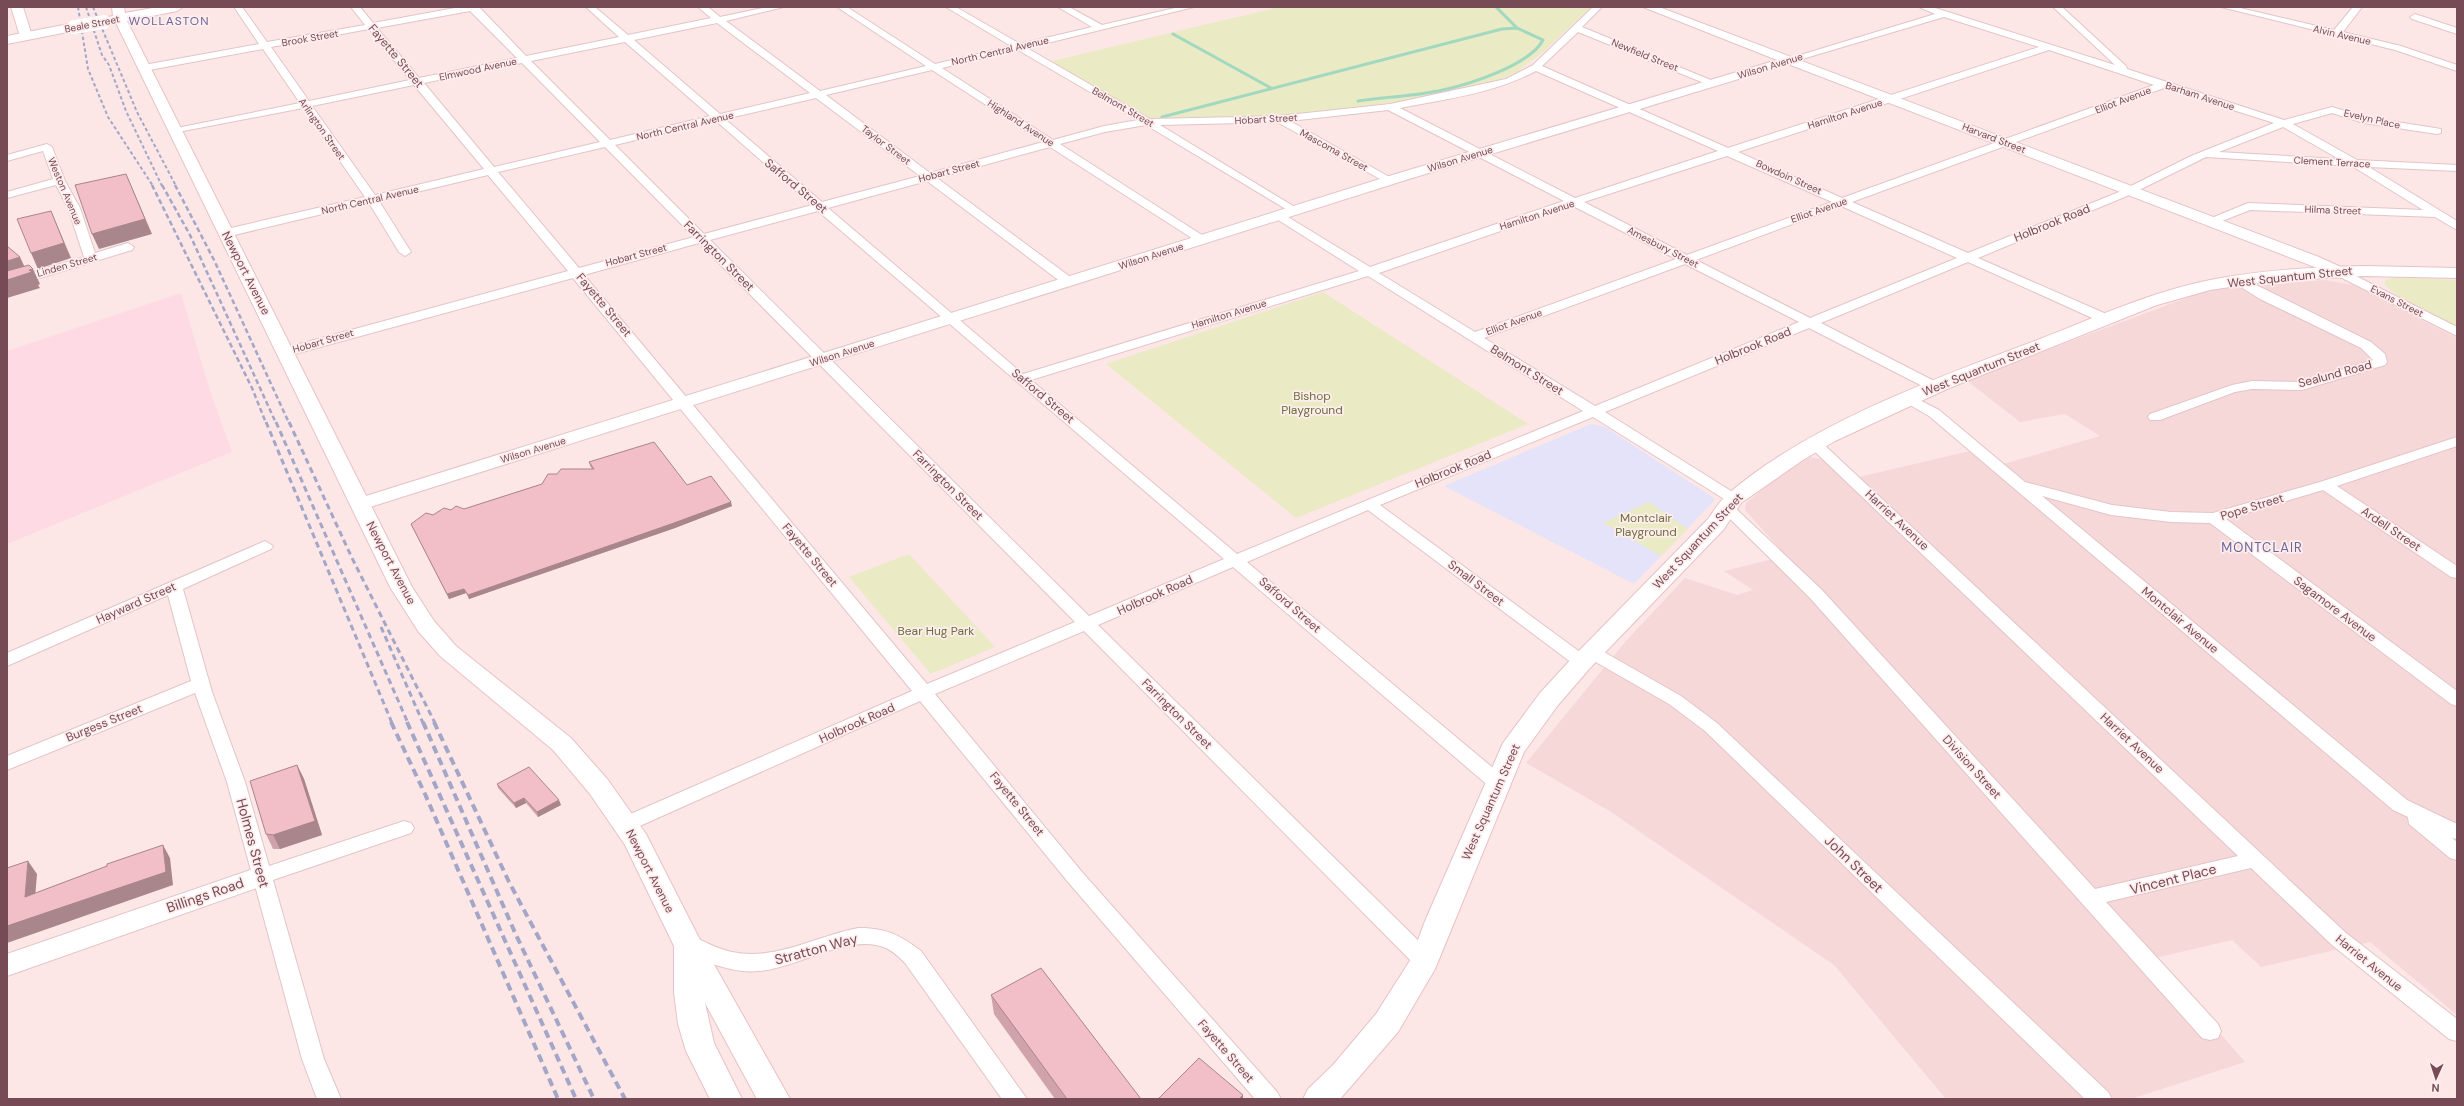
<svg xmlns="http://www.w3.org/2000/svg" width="2464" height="1106" font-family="'DM Sans',sans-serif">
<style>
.residential{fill:#f6d8d9}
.commercial{fill:#fddae4}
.education{fill:#e4e3f9}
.green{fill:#eaeac4}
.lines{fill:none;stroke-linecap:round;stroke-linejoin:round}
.stream{stroke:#a1d8c0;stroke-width:3}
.minor-casing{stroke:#e3c4c8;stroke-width:2}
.tertiary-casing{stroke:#e3c4c8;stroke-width:2}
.secondary-casing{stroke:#e8c1c6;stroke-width:2}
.minor{fill:#fff;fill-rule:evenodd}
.tertiary{fill:#fff;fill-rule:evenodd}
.secondary{fill:#fff;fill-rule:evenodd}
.rail-far3{stroke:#a4a6c7;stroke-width:2;stroke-dasharray:3.5 2.5;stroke-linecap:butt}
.rail-far2{stroke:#a4a6c7;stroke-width:2.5;stroke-dasharray:5 3;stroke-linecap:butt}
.rail-far1{stroke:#a4a6c7;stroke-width:3;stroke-dasharray:6 4;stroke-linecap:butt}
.rail{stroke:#a4a6c7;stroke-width:4;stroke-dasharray:8 5;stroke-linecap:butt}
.secondary-bridge-casing{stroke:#e8c1c6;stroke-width:14;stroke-linecap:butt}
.secondary-bridge{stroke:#fff;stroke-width:14}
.wall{fill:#d0a3ac}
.shaded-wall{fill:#a9858c}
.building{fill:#f2bec8;stroke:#a9858c}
.labels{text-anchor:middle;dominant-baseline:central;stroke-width:3.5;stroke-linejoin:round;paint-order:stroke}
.far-street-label{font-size:10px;fill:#764b55;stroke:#ffeded}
.far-quarter-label{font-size:12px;letter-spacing:1px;fill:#6a6699;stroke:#ffeded}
.street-label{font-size:12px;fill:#764b55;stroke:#ffeded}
.park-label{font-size:12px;fill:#6b703d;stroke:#ffeded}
.neighbourhood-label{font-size:13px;letter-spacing:1px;fill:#6a6699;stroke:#ffeded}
.near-street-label{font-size:14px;fill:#764b55;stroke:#ffeded}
</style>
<rect width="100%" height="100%" fill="#fce7e6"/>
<polygon class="residential" points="2324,280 2353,285 2457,338 2457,1015 2370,942 2261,967 2232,940 2155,958 2245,1062 2131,1099 1946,1099 1834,965 1608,810 1526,763 1625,642 1685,578 1737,595 1753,590 1724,571 1786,556 1745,510 1746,503 1790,466 1808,457 1822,459 1846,480 1970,451 1990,468 2100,436 2065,414 2020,422 1966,380 2197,294 2226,288"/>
<polygon class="commercial" points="181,293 210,391 232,452 7,544 7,351"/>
<polygon class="education" points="1591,424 1605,427 1714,498 1713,502 1634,584 1444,486"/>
<g class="green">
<polygon points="1279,7 1591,7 1543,52 1517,72 1501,79 1485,84 1401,101 1320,112 1230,118 1141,118 1048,62"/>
<polygon points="2399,277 2457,280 2457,326 2397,295 2385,285 2385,280"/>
<polygon points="1323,292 1528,424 1296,518 1106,364"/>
<polygon points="1649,502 1688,529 1661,556 1603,523"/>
<polygon points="909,554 995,647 931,674 849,577"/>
</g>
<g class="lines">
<g class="stream">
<polyline points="1496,7 1517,28"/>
<polyline points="1173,34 1271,88"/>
<path d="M1162,117L1502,29L1517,28L1543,40C1530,65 1470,84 1443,90C1416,96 1386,97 1358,101"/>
</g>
<defs>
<g id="minor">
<path d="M234,7H242L267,42L365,25L351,7H360L373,23L460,7H479L526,56L619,37L586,7H595L628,35L711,18L698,7H708L720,17L767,7H784L726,21L820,91L926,66L837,7H847L935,64L1011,46L946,7H956L1020,44L1092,27L1058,7H1069L1102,25L1179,7H1194L1027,48L1150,119L1279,116L1390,104L1506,79L1533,65L1593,7H1602L1582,27L1718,83L1709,85L1578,32L1542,66L1728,148L2039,47L1944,17L1792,62L1784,60L1935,14L1919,7H1932L2115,65L2053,7H2062L2126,66L2127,69L2284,120L2332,107L2365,117L2441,129V133L2437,134L2364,123L2332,113L2293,124L2357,160L2457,165V171L2369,167L2457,221V230L2435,217L2250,210L2217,223H2209V219L2248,203L2423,210L2352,166L2206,157L2127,196L1978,258L2111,316L2112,319L2111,322H2101L1968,262L1821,323L1940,384L1942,387L1940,390H1930L1809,328L1605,412L1739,496L1742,499L1739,502H1729L1593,417L1380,505L1584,655L1582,652L1585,648H1597L1681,696L1717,723L2108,1092L2112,1099H2085L1705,731L1669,704L1587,657L1591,662L1588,666H1576L1368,510L1247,562L1505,778L1507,783L1505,788L1498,790L1491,788L1233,567L1098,625L1433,955L1436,961L1433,967L1425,970L1417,967L1084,631L935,694L1082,872L1277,1092L1281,1099H1255L1068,882L920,701L633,829L626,831L619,829L616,824L619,819L912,691L573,278L291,355H281L279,352L281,349L568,271L488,175L379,201L411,252L405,256L399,252L369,203L226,237L222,236L220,233L222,230L365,197L303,108L173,133V129L177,128L300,103L263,49L144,71L139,68L144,65L259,44ZM470,11L517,58L419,78L377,28ZM717,23L810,93L720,114L634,40ZM369,29L410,80L309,101L271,47ZM625,42L710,116L610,140L531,61ZM1018,50L1138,120L1104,126L1053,140L942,68ZM2049,50L2154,85L1842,198L1738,152ZM522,63L600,142L494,167L424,83ZM932,70L1043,142L930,173L826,95ZM1536,71L1718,151L1575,198L1400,108C1447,99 1494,93 1536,71ZM414,85L484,169L375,195L312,106ZM2164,88L2274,123L2191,156L2119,192L1968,253L1852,202ZM816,98L920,176L822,202L725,119ZM1388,110L1564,201L1370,267L1283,214H1275V218L1359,271L1023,374L828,208L927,181L1065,285H1073L1075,282L1073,279L937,178L1050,147L1201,244L1207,240L1205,237L1060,144L1105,132L1146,125L1294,214L1298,213V209L1160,125L1277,122L1389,184L1393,183V179L1290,121ZM716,121L812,205L704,234L615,145ZM2283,127L2339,159L2219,152ZM605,147L694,237L579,268L498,172ZM1727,156L1832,202L1687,255L1584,202ZM1573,206L1676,259L1475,332L1379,273ZM1841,206L1957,258L1810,318L1696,260ZM818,211L1224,559L1089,616L710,240ZM699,243L1075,622L927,684L584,275ZM1685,264L1799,322L1595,406L1484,338ZM1368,276L1583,411L1237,554L1031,380Z"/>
<polygon points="2221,7 2236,7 2334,30 2353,7 2362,7 2343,32 2401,46 2457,65 2457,71 2395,50"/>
<polygon points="2415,14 2457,28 2457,34 2412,19 2410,17"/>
<polygon points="47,144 52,147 65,181 80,208 95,253 128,243 134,247 132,250 7,288 7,280 84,257 68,208 56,185 7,198 7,192 53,179 43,151 7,161 7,155"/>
<polygon points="2338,267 2457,327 2457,336 2334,274 2332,271"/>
<polygon points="2240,277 2371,342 2385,354 2387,362 2385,365 2302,390 2252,389 2235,392 2160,420 2150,420 2148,417 2150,414 2232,385 2252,381 2301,382 2373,360 2361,348 2260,299 2236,284 2234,281 2236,278"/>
<polygon points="1908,394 1939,410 2025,482 2112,505 2171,512 2213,513 2320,482 2457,437 2457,446 2337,486 2457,566 2457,578 2451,577 2323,490 2226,519 2457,691 2457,706 2451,704 2210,523 2171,522 2111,515 2042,496 2407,800 2457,824 2457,839 2452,838 2457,842 2457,860 2450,858 2409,824 2408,817 2393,810 1929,416 1903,401 1901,398"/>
<polygon points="1815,440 1820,441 2346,933 2457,1019 2457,1041 2449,1039 2332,945 2251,868 2106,902 2218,1024 2221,1031 2218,1038 2210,1040 2202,1038 1810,598 1720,509 1723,506 1733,506 1822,590 2095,889 2238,856 1810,447 1808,444"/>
<polygon points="265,541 273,546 271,549 183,589 212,692 245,782 269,866 404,821 411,823 414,828 411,833 273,880 324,1059 341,1099 317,1099 302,1059 227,782 195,693 7,770 7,756 191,681 168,595 7,666 7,653"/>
<path d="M858,928C885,928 899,934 921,951L1027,1099H1002L905,963C900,958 893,951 886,948C850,932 798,968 759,971C742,973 725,968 709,963C698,959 684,954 678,944L682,938L689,936C704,940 716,949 732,952C776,961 816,936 858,928Z"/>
</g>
<g id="tertiary">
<polygon points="11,7 23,7 32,36 30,38 22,38 20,36"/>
<polygon points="1643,7 1659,7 2319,257 2343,268 2346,271 2343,274 2333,274 1788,64 1409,179 367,508 353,508 350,504 353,500 1399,173 1777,60"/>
<polygon points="262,866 271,869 275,876 271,883 7,976 7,954"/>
</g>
<g id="secondary">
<polygon points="112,7 124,7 125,13 158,7 183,7 177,11 127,21 412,587 434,621 456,646 571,738 608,780 646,834 698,936 790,1099 757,1099 705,1003 714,1043 742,1099 710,1099 686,1051 678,1024 674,992 674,946 625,845 590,794 553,750 440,656 418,631 390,587 116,23 106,25 100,21 102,18 113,16"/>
<polygon points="74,23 78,24 80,27 78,30 7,44 7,36"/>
<path d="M2364,266L2457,268V278L2364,276L2271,281L2210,290L2157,305L1947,389L1835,441L1803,460L1741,503L1724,529L1590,668L1558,705L1524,752L1435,969L1398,1032L1340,1099H1303L1308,1089L1333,1065L1376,1014L1411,959L1425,921L1503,743L1540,693L1574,656L1708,519C1714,511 1720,500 1728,494C1810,423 1939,377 2040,339C2096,317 2151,292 2210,280C2261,270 2313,267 2364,266Z"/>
</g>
</defs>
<use href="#minor" class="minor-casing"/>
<use href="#tertiary" class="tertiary-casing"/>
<use href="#secondary" class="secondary-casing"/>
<use href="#minor" class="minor"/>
<use href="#tertiary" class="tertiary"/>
<use href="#secondary" class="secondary"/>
<g class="rail-far3">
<polyline points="78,7 88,69 108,117 153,186"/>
<polyline points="86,7 102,55 109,65 126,111 162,186"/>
<polyline points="93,7 137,112 176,186"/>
</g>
<g class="rail-far2">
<polyline points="152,185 252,388 266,423"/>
<polyline points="162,185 190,235 276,423"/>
<polyline points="175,185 214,260 289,423"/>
</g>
<g class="rail-far1">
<polyline points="266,422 392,723"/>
<polyline points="276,422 408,723"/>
<polyline points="289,422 352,558 435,723"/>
<polyline points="381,627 423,723"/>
</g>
<g class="rail">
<polyline points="391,722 425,794 558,1099"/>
<polyline points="407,722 576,1099"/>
<polyline points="423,722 516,935 594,1099"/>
<polyline points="434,722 509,882 625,1099"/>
</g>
<defs>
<polyline id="secondary-bridge" points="74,27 104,22"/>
</defs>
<use href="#secondary-bridge" class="secondary-bridge-casing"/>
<use href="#secondary-bridge" class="secondary-bridge"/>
</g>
<g class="wall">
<polygon points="589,462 687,485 732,506 675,528 469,599 466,593 449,599 413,528 411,524 433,515 451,510 464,509 542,484 557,474 592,469 590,466"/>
<polygon points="297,765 304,779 322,835 280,849 273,849 266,834"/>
<polygon points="497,784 561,805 538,817 526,803 516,808 498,788"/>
<polygon points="991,995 1141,1099 1055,1099 994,1014"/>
</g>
<g class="shaded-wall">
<polygon points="126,174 152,234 99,249 92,234"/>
<polygon points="51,211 71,258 38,269 31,253"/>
<polygon points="20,257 27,272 7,279 7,261"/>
<polygon points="33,269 40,284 38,285 40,288 7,298 7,280"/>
<polygon points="731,502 732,506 675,528 469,599 468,595"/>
<polygon points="464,589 466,593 449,599 447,594"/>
<polygon points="297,765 304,779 322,835 280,849 273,835"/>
<polygon points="524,798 526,803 516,808 514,803"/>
<polygon points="559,800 561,805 538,817 537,812"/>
<polygon points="163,845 170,858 173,885 7,943 7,926"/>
<polygon points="28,861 37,874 34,910 25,897"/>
<polygon points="1243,1095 1243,1099 1239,1099"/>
</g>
<g class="building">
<polygon points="126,174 145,219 92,234 75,185"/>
<polygon points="51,211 64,243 31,253 17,219"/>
<polygon points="7,246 20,257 7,261"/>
<polygon points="29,265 33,269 29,270 32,272 7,280 7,271"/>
<polygon points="654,442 687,485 711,476 731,502 674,523 468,595 464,589 447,594 411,524 426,513 433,515 444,508 451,510 456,506 464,509 542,484 548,474 557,474 561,469 594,469 589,462"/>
<polygon points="297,765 315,821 273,835 266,834 250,781"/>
<polygon points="529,767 559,800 537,812 524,798 514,803 497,784"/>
<polygon points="163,845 166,872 7,926 7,868 28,861 25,897 107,866 107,864"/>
<polygon points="1041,968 1141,1099 1067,1099 991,995"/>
<polygon points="1199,1058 1243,1095 1239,1099 1158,1099"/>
</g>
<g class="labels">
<g class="far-street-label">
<text transform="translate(92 24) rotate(-11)">Beale Street</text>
<text transform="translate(2342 35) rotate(13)">Alvin Avenue</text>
<text transform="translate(310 38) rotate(-10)">Brook Street</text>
<text transform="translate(1000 51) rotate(-13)">North Central Avenue</text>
<text transform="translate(1645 55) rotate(22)">Newfield Street</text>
<text transform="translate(1770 66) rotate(-17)">Wilson Avenue</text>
<text transform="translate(478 69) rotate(-12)">Elmwood Avenue</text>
<text transform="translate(2200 96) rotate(18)">Barham Avenue</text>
<text transform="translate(2123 100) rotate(-21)">Elliot Avenue</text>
<text transform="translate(1123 107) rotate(30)">Belmont Street</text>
<text transform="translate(1845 114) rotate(-18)">Hamilton Avenue</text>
<text transform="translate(1266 119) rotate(-3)">Hobart Street</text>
<text transform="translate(2372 119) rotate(13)">Evelyn Place</text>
<text transform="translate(1021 123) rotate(33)">Highland Avenue</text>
<text transform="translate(685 126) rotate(-13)">North Central Avenue</text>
<text transform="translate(322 129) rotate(55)">Arlington Street</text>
<text transform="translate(1994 138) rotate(21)">Harvard Street</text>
<text transform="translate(886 145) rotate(37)">Taylor Street</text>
<text transform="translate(1334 150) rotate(29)">Mascoma Street</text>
<text transform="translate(1460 159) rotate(-17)">Wilson Avenue</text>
<text transform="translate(2332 162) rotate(3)">Clement Terrace</text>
<text transform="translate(949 171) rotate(-15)">Hobart Street</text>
<text transform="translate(1789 177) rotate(24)">Bowdoin Street</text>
<text transform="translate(65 191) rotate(67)">Weston Avenue</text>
<text transform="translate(370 200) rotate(-13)">North Central Avenue</text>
<text transform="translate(1819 210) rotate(-19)">Elliot Avenue</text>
<text transform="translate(2333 210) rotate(2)">Hilma Street</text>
<text transform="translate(1537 215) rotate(-18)">Hamilton Avenue</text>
<text transform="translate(1663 247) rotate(27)">Amesbury Street</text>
<text transform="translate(636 255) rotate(-15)">Hobart Street</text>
<text transform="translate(1151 256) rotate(-18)">Wilson Avenue</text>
<text transform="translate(67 265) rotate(-16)">Linden Street</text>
<text transform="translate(2397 301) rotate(27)">Evans Street</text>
<text transform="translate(1229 314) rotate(-17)">Hamilton Avenue</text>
<text transform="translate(1514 322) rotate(-20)">Elliot Avenue</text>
<text transform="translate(323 341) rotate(-16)">Hobart Street</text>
<text transform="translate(842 353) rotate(-18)">Wilson Avenue</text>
<text transform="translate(533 450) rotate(-17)">Wilson Avenue</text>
</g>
<g class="far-quarter-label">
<text x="169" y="21">WOLLASTON</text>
</g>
<g class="street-label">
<text transform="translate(396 56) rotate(50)">Fayette Street</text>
<text transform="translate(796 186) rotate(40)">Safford Street</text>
<text transform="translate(2052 223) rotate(-22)">Holbrook Road</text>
<text transform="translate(719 256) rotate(45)">Farrington Street</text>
<text transform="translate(246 273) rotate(63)">Newport Avenue</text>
<text transform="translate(2290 277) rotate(-6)">West Squantum Street</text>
<text transform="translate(604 305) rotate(50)">Fayette Street</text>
<text transform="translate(1753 346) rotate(-22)">Holbrook Road</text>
<text transform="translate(1981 369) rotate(-22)">West Squantum Street</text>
<text transform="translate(1527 370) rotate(32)">Belmont Street</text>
<text transform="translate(2335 374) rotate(-15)">Sealund Road</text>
<text transform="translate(1043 396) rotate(40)">Safford Street</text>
<text transform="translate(1453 469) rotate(-22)">Holbrook Road</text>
<text transform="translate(948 485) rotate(45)">Farrington Street</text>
<text transform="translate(2252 507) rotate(-17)">Pope Street</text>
<text transform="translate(1897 520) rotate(43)">Harriet Avenue</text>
<text transform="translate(2391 529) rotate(34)">Ardell Street</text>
<text transform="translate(1698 541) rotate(-47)">West Squantum Street</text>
<text transform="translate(810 555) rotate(50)">Fayette Street</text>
<text transform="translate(391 563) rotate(62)">Newport Avenue</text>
<text transform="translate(1476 583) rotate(37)">Small Street</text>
<text transform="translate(1155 595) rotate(-24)">Holbrook Road</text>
<text transform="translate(136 603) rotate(-24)">Hayward Street</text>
<text transform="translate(1290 605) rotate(41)">Safford Street</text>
<text transform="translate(2335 609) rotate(37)">Sagamore Avenue</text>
<text transform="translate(2180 620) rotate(40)">Montclair Avenue</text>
<text transform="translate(1177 714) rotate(45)">Farrington Street</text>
<text transform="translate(104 723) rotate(-22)">Burgess Street</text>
<text transform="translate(857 723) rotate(-24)">Holbrook Road</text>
<text transform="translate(2132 743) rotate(43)">Harriet Avenue</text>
<text transform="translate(1972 767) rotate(48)">Division Street</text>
<text transform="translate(1491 802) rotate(-66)">West Squantum Street</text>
<text transform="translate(1017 804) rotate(51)">Fayette Street</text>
<text transform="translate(650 871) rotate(63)">Newport Avenue</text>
<text transform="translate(2369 963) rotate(39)">Harriet Avenue</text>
<text transform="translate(1226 1051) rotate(49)">Fayette Street</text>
</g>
<g class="park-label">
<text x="1312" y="396">Bishop<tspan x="1312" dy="14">Playground</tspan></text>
<text x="1646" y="518">Montclair<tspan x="1646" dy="14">Playground</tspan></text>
<text x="936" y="631">Bear Hug Park</text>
</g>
<g class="neighbourhood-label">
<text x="2262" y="547">MONTCLAIR</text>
</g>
<g class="near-street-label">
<text transform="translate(253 843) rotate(75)">Holmes Street</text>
<text transform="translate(1854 864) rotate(44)">John Street</text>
<text transform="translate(2173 879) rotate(-14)">Vincent Place</text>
<text transform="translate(205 895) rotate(-19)">Billings Road</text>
<text transform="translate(816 949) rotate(-15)">Stratton Way</text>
</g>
</g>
<rect width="2464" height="1106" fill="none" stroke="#764b55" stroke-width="16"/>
<g transform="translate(2436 1078) rotate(183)" stroke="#ffeded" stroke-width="3" paint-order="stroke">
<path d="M0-3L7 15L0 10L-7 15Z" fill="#764b55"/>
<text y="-6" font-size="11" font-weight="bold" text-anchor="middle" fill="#764b55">N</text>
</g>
</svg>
